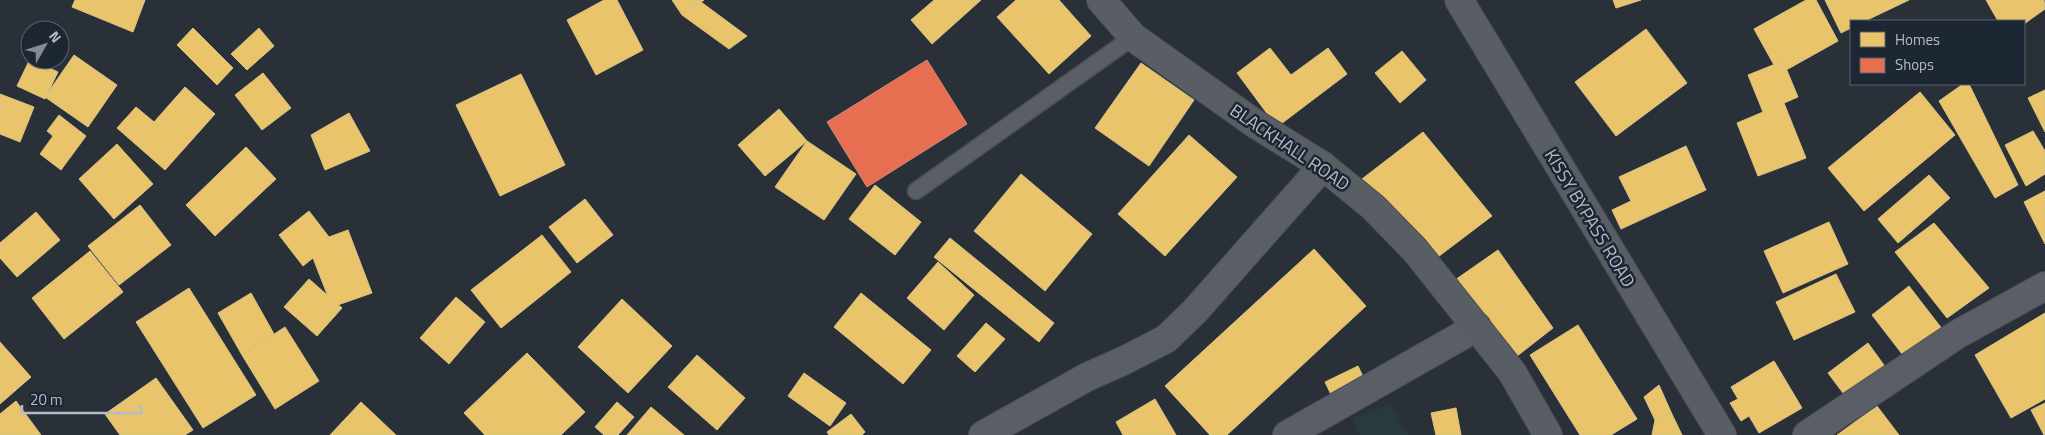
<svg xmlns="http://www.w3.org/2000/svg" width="2045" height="435" font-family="'Titillium Web',sans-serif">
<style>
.green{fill:#273a3e}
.homes{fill:#e9c46a;stroke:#d9c286}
.shops{fill:#e76f51;stroke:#d88675}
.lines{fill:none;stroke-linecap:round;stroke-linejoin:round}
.lane-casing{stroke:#484c53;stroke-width:19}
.street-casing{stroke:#484c53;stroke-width:30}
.secondary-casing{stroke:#484c53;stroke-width:30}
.lane{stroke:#5a5e66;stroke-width:16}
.street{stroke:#5a5e66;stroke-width:28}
.secondary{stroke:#595d64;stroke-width:28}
.labels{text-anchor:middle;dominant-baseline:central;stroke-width:5;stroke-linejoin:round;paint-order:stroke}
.street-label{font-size:18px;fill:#b4bcc9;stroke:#1d2633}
</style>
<rect width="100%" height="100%" fill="#2a3038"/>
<polygon class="green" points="1390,404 1409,435 1360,435 1352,418"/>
<g class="homes">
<polygon points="75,0 145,0 133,32 72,7"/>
<polygon points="604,0 617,0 643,50 596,75 567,20"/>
<polygon points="672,0 704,0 682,15"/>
<polygon points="934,0 981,0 932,44 911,20"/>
<polygon points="1016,0 1059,0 1091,36 1049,74 997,17"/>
<polygon points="1613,0 1641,0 1616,8"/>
<polygon points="1806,0 1816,0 1838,41 1779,74 1754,29"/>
<polygon points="1825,0 1909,0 1865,21 1851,21 1851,28 1841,33"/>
<polygon points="1986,0 2044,0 2045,9 2024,24 2024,21 1998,21"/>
<polygon points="701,2 747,36 729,49 682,15"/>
<polygon points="193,28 233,68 217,85 177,45"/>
<polygon points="259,28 274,46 247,70 231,54"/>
<polygon points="1646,29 1687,83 1616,136 1575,82"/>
<polygon points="1270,48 1291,75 1328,48 1347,74 1277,127 1237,73"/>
<polygon points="1402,51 1426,80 1400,103 1375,73"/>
<polygon points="74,55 117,85 88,127 45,97"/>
<polygon points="30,59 58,72 45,99 17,86"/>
<polygon points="1783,61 1798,97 1784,103 1806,158 1758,176 1737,123 1763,112 1748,75"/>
<polygon points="1141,63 1194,100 1149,166 1095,128"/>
<polygon points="263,73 291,108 262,130 235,95"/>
<polygon points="521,74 565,165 500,196 456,105"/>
<polygon points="1963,84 1969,84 2018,185 1995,198 1939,101"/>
<polygon points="185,87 215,114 165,170 117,128 136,107 154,122"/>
<polygon points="2045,90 2045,132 2028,98"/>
<polygon points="1920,92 1955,135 1864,211 1828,168"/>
<polygon points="0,94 34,107 20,142 0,134"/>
<polygon points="779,109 807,141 765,176 738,145"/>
<polygon points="349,113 370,151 325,170 311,135"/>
<polygon points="59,115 86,136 61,170 40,154 53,136 47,131"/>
<polygon points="2033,131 2045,151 2045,174 2026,186 2005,145"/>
<polygon points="1423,132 1492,216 1430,263 1362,179"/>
<polygon points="1189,135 1237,177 1165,256 1118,214"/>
<polygon points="807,141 856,174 824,220 775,187"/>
<polygon points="117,144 153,184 114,219 79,179"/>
<polygon points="1686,146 1706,190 1621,229 1612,210 1631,201 1619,177"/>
<polygon points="246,147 276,179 215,236 186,205"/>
<polygon points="1021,174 1092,234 1045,291 974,231"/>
<polygon points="1929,175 1950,198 1898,243 1878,219"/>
<polygon points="875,185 921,222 895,255 849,219"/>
<polygon points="2045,191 2045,244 2024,202"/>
<polygon points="585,199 613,235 577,263 549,227"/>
<polygon points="140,205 171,245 119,285 88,246"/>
<polygon points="309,211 329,237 348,230 372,293 332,307 313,258 303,266 279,235"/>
<polygon points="36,212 60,240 17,277 0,258 0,243"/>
<polygon points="1829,222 1848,264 1783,293 1764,251"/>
<polygon points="1934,223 1989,288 1947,318 1895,252"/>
<polygon points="542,235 571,272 501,328 471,290"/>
<polygon points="950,238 1054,323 1039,342 934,257"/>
<polygon points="1314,249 1366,306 1227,435 1210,435 1165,386"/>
<polygon points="1498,250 1553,328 1512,360 1455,280"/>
<polygon points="90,251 123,292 64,339 32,298"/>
<polygon points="938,262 974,295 944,330 907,298"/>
<polygon points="1836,274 1855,312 1794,340 1776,302"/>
<polygon points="309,279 342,308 317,336 284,307"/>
<polygon points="1909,286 1946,334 1909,363 1872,315"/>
<polygon points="189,288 256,395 203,428 136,322"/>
<polygon points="251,293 274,334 242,355 218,313"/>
<polygon points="861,293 931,350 903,384 834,327"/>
<polygon points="456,297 485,322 449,364 420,338"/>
<polygon points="622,299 672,346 628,393 578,347"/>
<polygon points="2045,313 2045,399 2011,418 1975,355"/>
<polygon points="986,323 1005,339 975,372 957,356"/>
<polygon points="1578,325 1637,419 1611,435 1580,435 1530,355"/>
<polygon points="285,327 319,381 275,409 242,355"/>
<polygon points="0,342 31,377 0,404"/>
<polygon points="1868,343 1889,372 1849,401 1828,373"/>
<polygon points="527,353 585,412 561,435 485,435 464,413"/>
<polygon points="697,355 745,398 717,430 668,387"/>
<polygon points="1774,361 1802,408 1759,433 1749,416 1741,421 1730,403 1738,399 1731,387"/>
<polygon points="1358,366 1368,387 1335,403 1325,382"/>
<polygon points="804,373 846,403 830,426 788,396"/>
<polygon points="156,378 193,430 185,435 120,435 105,414"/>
<polygon points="1659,385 1671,412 1655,420 1644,397"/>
<polygon points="1155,399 1176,435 1123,435 1116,422"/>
<polygon points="16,401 41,435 0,435 0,414"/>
<polygon points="361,402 396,435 330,435"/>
<polygon points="617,402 634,417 618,435 604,435 595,427"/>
<polygon points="2045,403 2045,435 2044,435 2031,410"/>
<polygon points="1877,406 1899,435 1837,435"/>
<polygon points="651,407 684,435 627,435"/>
<polygon points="1456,408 1461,435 1436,435 1431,413"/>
<polygon points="1671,412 1682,435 1652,435 1655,420"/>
<polygon points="851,414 865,432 862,435 829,435 827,432"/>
</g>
<polygon class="shops" points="927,60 967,124 867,187 827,122"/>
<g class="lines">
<defs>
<polyline id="lane" points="916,191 1133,37"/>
<g id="street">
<polyline points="983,435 1087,377 1123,361 1166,339 1195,311 1323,166"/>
<polyline points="1287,435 1477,327"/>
<polyline points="1807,435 1958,334 2045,286"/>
</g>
<g id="secondary">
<polyline points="1101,0 1133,37 1254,123 1323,166 1373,207 1415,250 1512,372 1548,435"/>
<polyline points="1459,0 1722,435"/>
</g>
</defs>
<use href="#lane" class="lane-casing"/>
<use href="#street" class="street-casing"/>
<use href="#secondary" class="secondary-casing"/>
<use href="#lane" class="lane"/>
<use href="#street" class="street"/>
<use href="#secondary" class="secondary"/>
</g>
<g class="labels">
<g class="street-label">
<text transform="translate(1290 147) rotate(34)">BLACKHALL ROAD</text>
<text transform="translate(1590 218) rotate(59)">KISSY BYPASS ROAD</text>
</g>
</g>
<rect x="1850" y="20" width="175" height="65" fill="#1d2633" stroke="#59626f"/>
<rect x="1860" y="32" width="25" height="15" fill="#e9c46a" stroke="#59626f"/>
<text x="1895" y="45" font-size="15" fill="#b4bcc9">Homes</text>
<rect x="1860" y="58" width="25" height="15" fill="#e76f51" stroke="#59626f"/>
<text x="1895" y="70" font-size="15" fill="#b4bcc9">Shops</text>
<g transform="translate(45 45) rotate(51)"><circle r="24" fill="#1d2633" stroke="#59626f"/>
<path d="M0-4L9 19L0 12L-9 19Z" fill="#848b96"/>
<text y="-8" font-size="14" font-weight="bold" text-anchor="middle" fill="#b4bcc9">N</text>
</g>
<path d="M22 405v8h119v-8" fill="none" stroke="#b4bcc9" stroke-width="2.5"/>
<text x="30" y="405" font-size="15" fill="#b4bcc9" stroke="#1d2633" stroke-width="4" paint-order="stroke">20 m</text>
</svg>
